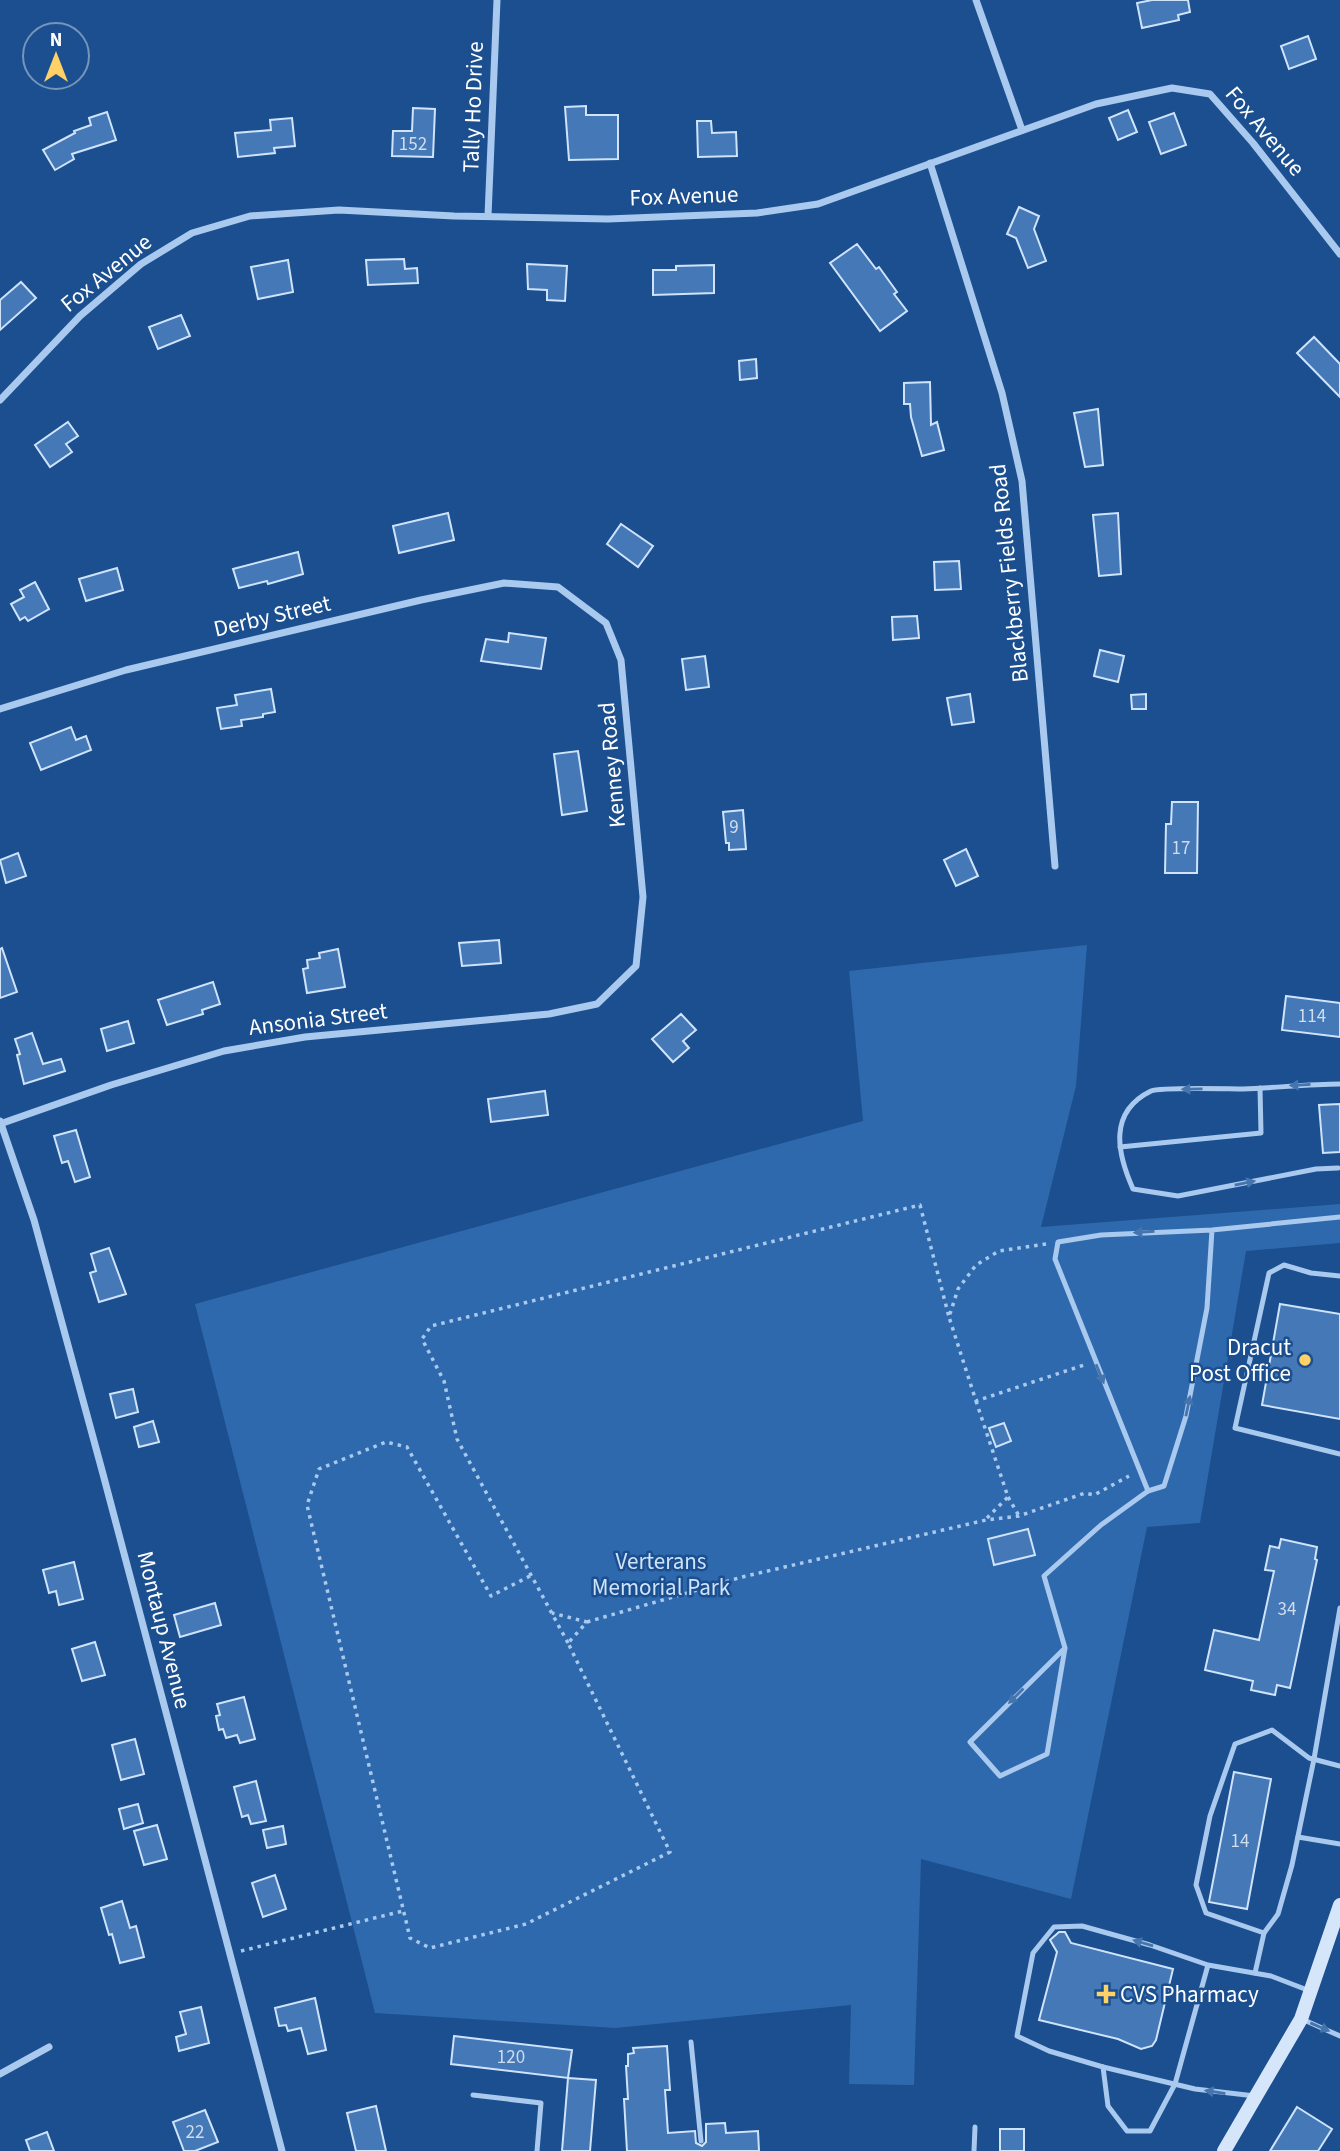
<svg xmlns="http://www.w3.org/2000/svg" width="1340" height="2151" font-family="'Source Sans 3',sans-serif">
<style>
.green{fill:#2e69ad}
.building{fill:#4478b7;stroke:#cfe3fa;stroke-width:2}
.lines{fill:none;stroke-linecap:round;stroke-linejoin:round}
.path{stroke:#a9c9ee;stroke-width:3.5;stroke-dasharray:3.5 5;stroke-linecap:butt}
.lane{stroke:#a9c9ee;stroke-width:5}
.street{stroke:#a9c9ee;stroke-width:7}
.secondary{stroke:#d6e6fa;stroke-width:14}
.oneway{fill:#4674ac}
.poi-dot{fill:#ffd166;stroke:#1b4f8f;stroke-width:2.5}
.labels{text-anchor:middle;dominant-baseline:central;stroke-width:5;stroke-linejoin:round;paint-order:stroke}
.number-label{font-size:19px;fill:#d0dded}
.street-label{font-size:23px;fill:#fff;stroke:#1b4f8f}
.poi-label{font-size:23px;fill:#fff;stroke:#1b4f8f;text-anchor:end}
.park-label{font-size:23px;fill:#cfe3fa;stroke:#1b4f8f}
</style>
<rect width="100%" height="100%" fill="#1b4f8f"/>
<polygon class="green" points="1087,945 1076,1086 1041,1227 1340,1204 1340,1243 1246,1251 1200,1523 1147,1527 1071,1899 921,1859 914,2085 849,2084 851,2005 615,2028 375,2013 195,1304 863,1121 849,971"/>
<g class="building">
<polygon points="1152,0 1188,0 1190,12 1178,15 1179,20 1142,28 1137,3"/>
<polygon points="1308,36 1316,59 1289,69 1281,46"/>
<polygon points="586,106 586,115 618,115 618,159 569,160 565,107"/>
<polygon points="413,108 435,109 433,157 392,156 393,131 412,131"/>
<polygon points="1128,110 1137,132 1118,140 1109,118"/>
<polygon points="107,112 116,140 72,154 74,159 55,170 43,150 75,133 74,131 91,125 89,118"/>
<polygon points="1174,113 1186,145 1161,154 1149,122"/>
<polygon points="292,118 295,146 274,148 275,153 238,157 235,133 271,130 270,120"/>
<polygon points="697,121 711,121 712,133 736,132 737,156 698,157"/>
<polygon points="1019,207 1039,216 1034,229 1046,261 1028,268 1016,238 1007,234"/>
<polygon points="857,244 876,269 879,267 897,292 894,294 907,311 880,331 830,263"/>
<polygon points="404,259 405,269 417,268 418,283 368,285 366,260"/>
<polygon points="288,260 293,292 258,299 251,267"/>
<polygon points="527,264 567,266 565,301 547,300 547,290 528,289"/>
<polygon points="714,265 714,293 653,295 653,270 676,270 676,266"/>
<polygon points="21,282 36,298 0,330 0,300"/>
<polygon points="181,315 190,336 158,349 149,327"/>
<polygon points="1314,337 1340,364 1340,397 1297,353"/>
<polygon points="756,359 757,378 740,380 739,361"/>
<polygon points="930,382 931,425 937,422 944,450 922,456 911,417 910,404 904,404 904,383"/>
<polygon points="1098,409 1103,465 1085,467 1074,413"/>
<polygon points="68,422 78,436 66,444 72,452 50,467 35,445"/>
<polygon points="448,513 454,540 399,553 393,526"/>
<polygon points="1118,513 1121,574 1099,576 1093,515"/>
<polygon points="621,524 653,546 638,567 607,544"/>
<polygon points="298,552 303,574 268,584 267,581 239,588 233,569"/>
<polygon points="959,561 961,589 935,590 934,562"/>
<polygon points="117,568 123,590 86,601 79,579"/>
<polygon points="35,582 49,609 28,621 25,617 20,620 11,604 24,597 20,590"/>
<polygon points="917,616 919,638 893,640 892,617"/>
<polygon points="509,633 546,638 541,669 481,661 486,639 508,642"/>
<polygon points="1100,650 1124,656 1118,682 1094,676"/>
<polygon points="705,656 709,687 686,690 682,659"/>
<polygon points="271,689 275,712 263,714 263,717 241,720 242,726 221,729 217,708 237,705 235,695"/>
<polygon points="970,694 974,722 952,725 947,698"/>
<polygon points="1146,694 1146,709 1132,709 1131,695"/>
<polygon points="71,727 76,740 86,736 91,750 41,770 30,743"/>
<polygon points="578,751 587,811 562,815 554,754"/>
<polygon points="1172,802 1198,802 1197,873 1165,873 1166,824 1171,824"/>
<polygon points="743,810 746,849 729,850 729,843 726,843 723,812"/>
<polygon points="966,849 978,876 956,886 944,860"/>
<polygon points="18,853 26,876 6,883 0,860"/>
<polygon points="499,940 501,963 462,966 459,943"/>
<polygon points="2,948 17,992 0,998 0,949"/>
<polygon points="338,949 345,987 307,993 303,969 308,968 307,960 320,958 319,953"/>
<polygon points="213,982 220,1004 202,1010 203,1014 167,1025 158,1000"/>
<polygon points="1286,996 1340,1003 1340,1037 1282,1030"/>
<polygon points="681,1014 696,1030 683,1041 689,1048 673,1062 652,1039"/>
<polygon points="128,1021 134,1043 107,1051 101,1029"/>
<polygon points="32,1033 43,1064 61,1059 65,1071 24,1084 17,1055 20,1054 15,1039"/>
<polygon points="545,1091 548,1115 491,1122 488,1099"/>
<polygon points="1340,1104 1340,1152 1323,1153 1319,1105"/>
<polygon points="76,1130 90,1177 75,1182 68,1161 62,1163 54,1136"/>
<polygon points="109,1248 126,1294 99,1302 90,1273 96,1271 91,1254"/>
<polygon points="1280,1304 1340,1314 1340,1419 1262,1405"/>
<polygon points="133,1389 138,1412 116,1418 110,1394"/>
<polygon points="153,1421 159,1442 139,1447 134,1427"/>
<polygon points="1004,1423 1011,1441 996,1447 989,1428"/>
<polygon points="1028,1529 1035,1555 994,1565 988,1539"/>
<polygon points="1281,1539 1317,1547 1315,1559 1317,1560 1290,1688 1277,1685 1275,1695 1251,1690 1253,1681 1205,1670 1214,1630 1259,1640 1274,1571 1265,1570 1270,1546 1279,1548"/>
<polygon points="74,1562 83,1599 59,1605 56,1591 49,1593 43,1570"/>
<polygon points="215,1603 221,1625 180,1637 174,1615"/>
<polygon points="95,1642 105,1675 82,1681 72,1649"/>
<polygon points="244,1697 255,1739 240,1743 237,1735 226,1738 223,1729 219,1730 216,1716 220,1715 217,1704"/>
<polygon points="135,1739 144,1774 121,1780 112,1745"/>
<polygon points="1234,1772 1271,1779 1247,1909 1209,1902"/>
<polygon points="256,1781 266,1821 251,1824 248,1815 242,1817 234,1787"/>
<polygon points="138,1804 143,1823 124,1829 119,1809"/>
<polygon points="157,1825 167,1859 144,1865 134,1831"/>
<polygon points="283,1826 286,1844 267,1848 263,1830"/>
<polygon points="275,1875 286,1909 263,1917 252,1883"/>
<polygon points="122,1901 130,1928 136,1926 144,1957 120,1963 112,1934 109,1935 101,1908"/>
<polygon points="1059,1932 1065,1932 1071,1943 1173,1969 1156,2040 1152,2046 1141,2049 1118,2039 1039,2020 1057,1952 1050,1940"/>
<polygon points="315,1998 326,2050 308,2054 301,2028 288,2031 286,2025 279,2026 275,2008"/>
<polygon points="201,2007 209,2043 179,2051 176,2037 186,2034 180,2012"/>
<polygon points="454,2036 572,2050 568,2078 451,2064"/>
<polygon points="667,2046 670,2090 665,2090 668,2133 695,2131 696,2143 702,2146 706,2142 706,2124 725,2123 726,2133 758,2131 759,2151 627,2151 624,2099 628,2099 626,2066 628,2066 628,2054 634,2053 633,2048"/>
<polygon points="568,2078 596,2080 590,2151 562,2151"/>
<polygon points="376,2106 386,2151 356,2151 347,2113"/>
<polygon points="1297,2107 1332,2129 1318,2151 1270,2151"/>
<polygon points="205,2110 218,2142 195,2151 184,2151 173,2122"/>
<rect x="1000" y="2129" width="24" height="22"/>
<polygon points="47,2132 54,2151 30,2151 26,2140"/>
</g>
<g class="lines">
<g class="path">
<polyline points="1046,1244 999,1251 976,1265 958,1289 949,1317 976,1401 1087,1364"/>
<polyline points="976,1401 1008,1497 987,1518"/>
<polyline points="1008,1497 1019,1516"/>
<polyline points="530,1576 491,1596 407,1447 386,1442 319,1469 307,1505 410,1938 430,1948 526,1924 670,1852 568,1643 587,1622 552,1613"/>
<polyline points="587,1622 742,1577 986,1520 1019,1516 1085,1493 1094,1495 1129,1476"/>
<polyline points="568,1643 457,1439 444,1381 422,1339 431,1326 920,1205 949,1317"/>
<polyline points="241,1951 403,1911"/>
</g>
<g class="lane">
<polyline points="1120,1147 1261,1133 1260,1088"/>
<path d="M1338,1168L1316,1169L1178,1196L1133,1189C1117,1153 1108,1112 1151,1091C1161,1087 1227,1089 1243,1089C1275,1088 1308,1084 1340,1084"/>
<polyline points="1212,1230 1207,1308 1186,1416 1164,1486 1148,1491 1055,1259 1058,1242 1101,1235 1212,1230 1340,1217"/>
<polyline points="1340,1276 1311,1273 1284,1265 1269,1273 1235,1428 1340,1454"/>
<polyline points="1065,1648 970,1742 1000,1776 1047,1754 1065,1648 1044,1576 1101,1525 1148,1491"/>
<polyline points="1298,1837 1340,1844"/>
<polyline points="1264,1933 1278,1914 1292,1865 1314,1759 1340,1608"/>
<polyline points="1208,1965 1150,1945 1082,1926 1054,1927 1033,1953 1017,2036 1049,2051 1103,2067 1108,2106 1127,2131 1150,2131 1175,2084 1208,1965 1271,1976 1310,1991"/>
<polyline points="1255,1973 1264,1933 1206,1913 1196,1885 1210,1816 1235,1744 1272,1730 1309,1758 1340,1766"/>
<polyline points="1304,2020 1340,2036"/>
<polyline points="691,2042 701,2141"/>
<polyline points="1103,2067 1195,2089 1255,2096"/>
<polyline points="473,2095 541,2103 537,2151"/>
<polyline points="974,2151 975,2127"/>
</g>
<g class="street">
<polyline points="976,0 1022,130"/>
<polyline points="930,163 1002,393 1022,481 1055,866"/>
<polyline points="488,216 497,0"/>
<polyline points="0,400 80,316 141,264 192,233 250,216 339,210 454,216 608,219 757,213 818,204 1096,104 1172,88 1210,94 1253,143 1340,254"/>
<polyline points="0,709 126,670 421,600 504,583 558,587 606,623 621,660 643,897 636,966 597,1004 549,1014 305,1037 224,1051 111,1085 0,1124"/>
<polyline points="0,1121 34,1220 103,1474 282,2151"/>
<polyline points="0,2074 49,2047"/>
</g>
<polyline class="secondary" points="1224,2151 1301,2019 1340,1905"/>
</g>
<defs><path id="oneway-solid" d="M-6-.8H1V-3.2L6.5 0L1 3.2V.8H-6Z" transform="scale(1.75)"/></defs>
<g class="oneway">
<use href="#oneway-solid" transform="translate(1300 1085) rotate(177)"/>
<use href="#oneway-solid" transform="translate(1192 1089) rotate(179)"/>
<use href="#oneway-solid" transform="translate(1245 1183) rotate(-11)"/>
<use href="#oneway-solid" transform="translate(1144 1232) rotate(176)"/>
<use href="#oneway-solid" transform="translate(1100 1374) rotate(68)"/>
<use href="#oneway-solid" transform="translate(1188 1406) rotate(-78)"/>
<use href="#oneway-solid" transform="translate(1016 1696) rotate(135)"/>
<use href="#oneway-solid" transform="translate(1143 1943) rotate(-164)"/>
<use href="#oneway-solid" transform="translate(1320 2027) rotate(23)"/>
<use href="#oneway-solid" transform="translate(1215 2092) rotate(-171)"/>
</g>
<g class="poi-dot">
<circle cx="1305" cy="1360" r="7"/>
<path d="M1102.5 1983.5h7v7h7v7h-7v7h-7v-7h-7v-7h7z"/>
</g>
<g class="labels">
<g class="number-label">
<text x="413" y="144">152</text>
<text x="734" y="827">9</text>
<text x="1181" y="848">17</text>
<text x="1312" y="1016">114</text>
<text x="1287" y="1609">34</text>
<text x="1240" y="1841">14</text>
<text x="511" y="2057">120</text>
<text x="195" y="2132">22</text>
</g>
<g class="street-label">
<text transform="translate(473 107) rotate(-88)">Tally Ho Drive</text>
<text transform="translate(1265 131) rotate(50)">Fox Avenue</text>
<text transform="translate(684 196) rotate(-2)">Fox Avenue</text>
<text transform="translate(106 273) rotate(-39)">Fox Avenue</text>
<text transform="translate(1009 573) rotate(-96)">Blackberry Fields Road</text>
<text transform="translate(272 616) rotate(-13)">Derby Street</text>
<text transform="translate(612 765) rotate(-95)">Kenney Road</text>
<text transform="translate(318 1019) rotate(-7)">Ansonia Street</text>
<text transform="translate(164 1630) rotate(76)">Montaup Avenue</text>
</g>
<g class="poi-label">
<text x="1291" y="1347">Dracut<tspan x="1291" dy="26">Post Office</tspan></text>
<text x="1120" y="1994" text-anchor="start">CVS Pharmacy</text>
</g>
<g class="park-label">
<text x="661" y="1561">Verterans<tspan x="661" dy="26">Memorial Park</tspan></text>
</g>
</g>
<g transform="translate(56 56)"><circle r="33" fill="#1b4f8f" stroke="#7695bc" stroke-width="2"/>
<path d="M0-5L12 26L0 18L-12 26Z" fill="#ffd166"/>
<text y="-10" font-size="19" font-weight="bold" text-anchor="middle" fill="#ffffff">N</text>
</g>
</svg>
